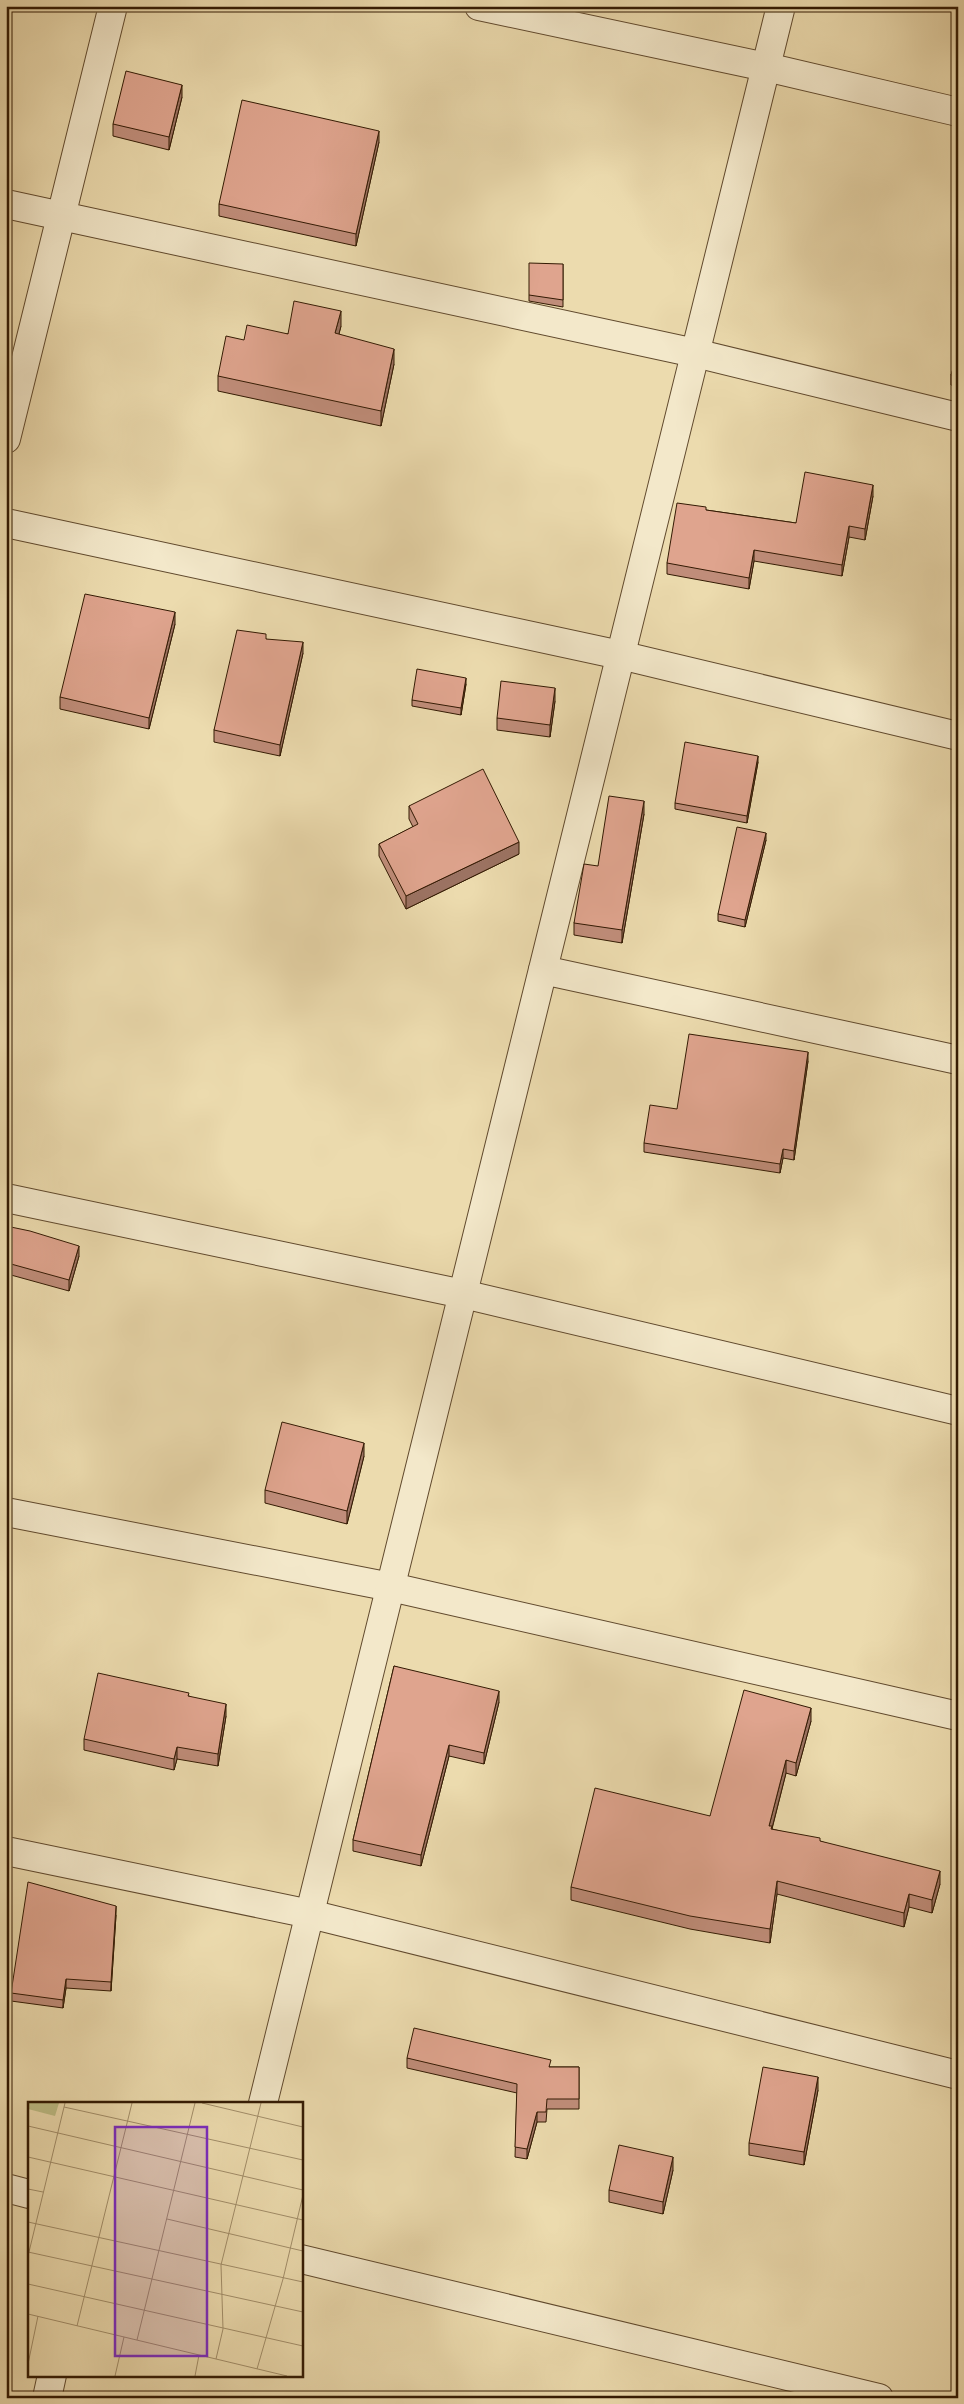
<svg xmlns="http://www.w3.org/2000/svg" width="964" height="2404" font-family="'IM FELL DW Pica',serif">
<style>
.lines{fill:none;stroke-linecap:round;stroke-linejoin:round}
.minor-casing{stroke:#614a2e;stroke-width:30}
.tertiary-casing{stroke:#614a2e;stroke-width:30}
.minor{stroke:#f3e8ca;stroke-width:28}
.tertiary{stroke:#f3e8ca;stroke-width:28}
.wall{fill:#c08d7a;stroke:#331a03}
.shaded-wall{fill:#9c7363;stroke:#331a03}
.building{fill:#dfa48e;stroke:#331a03}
.inset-road{fill:none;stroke:#a28e6a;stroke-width:1}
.view{fill:#7b2cbf;fill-opacity:0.15;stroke:#7b2cbf;stroke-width:2.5}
.inset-edge{fill:none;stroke:#331a03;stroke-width:2.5}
</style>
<rect width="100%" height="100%" fill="#ecdbae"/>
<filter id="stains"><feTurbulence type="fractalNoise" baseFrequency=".004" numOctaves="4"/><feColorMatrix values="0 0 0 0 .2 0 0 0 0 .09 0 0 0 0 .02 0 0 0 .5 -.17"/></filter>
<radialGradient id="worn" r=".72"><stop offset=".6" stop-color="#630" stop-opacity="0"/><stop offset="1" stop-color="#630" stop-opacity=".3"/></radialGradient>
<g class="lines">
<defs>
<g id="minor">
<polyline points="479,6 766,67 958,112"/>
<polyline points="6,204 695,353 958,417"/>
<polyline points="6,439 113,6"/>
<polyline points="6,523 620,655 958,736"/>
<polyline points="543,970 958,1060"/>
<polyline points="6,1198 463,1294 958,1411"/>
<polyline points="6,1512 391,1587 958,1716"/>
<polyline points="6,1851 310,1914 958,2075"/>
<polyline points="263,2103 781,6"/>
<polyline points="47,2398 52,2375"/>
</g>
<g id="tertiary">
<polyline points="6,2188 29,2194"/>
<polyline points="301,2259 879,2398"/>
</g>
</defs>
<use href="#minor" class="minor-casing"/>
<use href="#tertiary" class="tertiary-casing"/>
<use href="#minor" class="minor"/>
<use href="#tertiary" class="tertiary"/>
</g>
<g class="wall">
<polygon points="182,97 169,150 113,136 113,124"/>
<polygon points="379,142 356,246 219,216 219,204"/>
<polygon points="563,264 563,307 529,301 529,295"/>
<polygon points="341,326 339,334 394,364 381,426 218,391 218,376 244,340"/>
<polygon points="958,353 958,387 951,385 951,375"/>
<polygon points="873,496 865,540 849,537 842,576 754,561 749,589 667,574 667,563 706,510 796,523"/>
<polygon points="175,624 149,729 60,709 60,697"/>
<polygon points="266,639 303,653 280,756 214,742 214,730"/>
<polygon points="466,684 461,715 412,706 412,700"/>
<polygon points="555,701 550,737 497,730 497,718"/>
<polygon points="758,762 747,823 675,809 675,803"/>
<polygon points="409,806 519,854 406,909 379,856 379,844 413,827 409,819"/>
<polygon points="644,814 622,943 574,935 574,923 598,866"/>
<polygon points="766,840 745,927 718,921 718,914"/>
<polygon points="808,1061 794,1160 783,1158 780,1173 644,1152 644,1143 677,1109"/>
<polygon points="6,1226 79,1256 69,1291 11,1275"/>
<polygon points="364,1456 347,1524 265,1503 265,1490"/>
<polygon points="394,1666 499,1702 484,1764 449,1756 421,1866 353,1851 353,1840"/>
<polygon points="189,1696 226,1716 218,1766 177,1759 174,1770 84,1750 84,1739"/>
<polygon points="811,1721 796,1776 786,1773 772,1829 820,1841 940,1884 932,1913 909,1907 904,1927 777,1894 770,1943 690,1929 571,1900 571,1887 710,1816"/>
<polygon points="116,1915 111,1991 66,1988 63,2008 11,2001 11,1993"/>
<polygon points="407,2058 551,2067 579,2067 579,2109 547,2109 546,2122 537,2122 527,2159 515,2157 517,2093 407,2068"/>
<polygon points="818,2090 804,2165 749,2155 749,2143"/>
<polygon points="673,2170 663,2214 609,2202 609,2190"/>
</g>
<g class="shaded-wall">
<polygon points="182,85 182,97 169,150 169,137"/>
<polygon points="379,131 379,142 356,246 356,234"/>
<polygon points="341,311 341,326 335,348 335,333"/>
<polygon points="394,349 394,364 381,426 381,411"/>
<polygon points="873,485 873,496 865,540 865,529"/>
<polygon points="849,526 849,537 842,576 842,565"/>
<polygon points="754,550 754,561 749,589 749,578"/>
<polygon points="175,612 175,624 149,729 149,718"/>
<polygon points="303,642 303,653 280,756 280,745"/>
<polygon points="466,678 466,684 461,715 461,708"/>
<polygon points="555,688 555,701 550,737 550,725"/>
<polygon points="758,756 758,762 747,823 747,816"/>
<polygon points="644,801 644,814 622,943 622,930"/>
<polygon points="766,833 766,840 745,927 745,920"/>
<polygon points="519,842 519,854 406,909 406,896"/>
<polygon points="808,1052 808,1061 794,1160 794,1151"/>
<polygon points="783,1149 783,1158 780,1173 780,1164"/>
<polygon points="79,1246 79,1256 69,1291 69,1280"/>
<polygon points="11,1264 11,1275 6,1294 6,1283"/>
<polygon points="364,1443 364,1456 347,1524 347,1511"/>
<polygon points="499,1691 499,1702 484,1764 484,1753"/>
<polygon points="226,1704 226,1716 218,1766 218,1754"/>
<polygon points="811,1708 811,1721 796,1776 796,1763"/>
<polygon points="449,1745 449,1756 421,1866 421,1855"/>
<polygon points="177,1747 177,1759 174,1770 174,1759"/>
<polygon points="786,1760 786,1773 772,1828 772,1840 769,1826"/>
<polygon points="940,1871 940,1884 932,1913 932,1900"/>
<polygon points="777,1881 777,1894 770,1943 770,1929"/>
<polygon points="909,1894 909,1907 904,1927 904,1913"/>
<polygon points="116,1906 116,1915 111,1991 111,1982"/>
<polygon points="66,1979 66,1988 63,2008 63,2000"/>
<polygon points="818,2077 818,2090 804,2165 804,2152"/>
<polygon points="537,2112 537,2122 527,2159 527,2149"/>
<polygon points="673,2157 673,2170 663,2214 663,2202"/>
</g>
<g class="building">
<polygon points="126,71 182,85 169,137 113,124"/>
<polygon points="242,100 379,131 356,234 219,204"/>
<polygon points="529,263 563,264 563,300 529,295"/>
<polygon points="294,301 341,311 335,333 394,349 381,411 218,376 226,336 244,340 247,325 288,334"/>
<polygon points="958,353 958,376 951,375"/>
<polygon points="805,472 873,485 865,529 849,526 842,565 754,550 749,578 667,563 677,503 706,507 706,510 796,523"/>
<polygon points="85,594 175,612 149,718 60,697"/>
<polygon points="237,630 266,634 266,639 303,642 280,745 214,730"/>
<polygon points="417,669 466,678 461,708 412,700"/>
<polygon points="501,681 555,688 550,725 497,718"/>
<polygon points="685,742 758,756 747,816 675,803"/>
<polygon points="483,769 519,842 406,896 379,844 418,824 409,806"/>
<polygon points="609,796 644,801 622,930 574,923 584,864 598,866"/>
<polygon points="737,827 766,833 745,920 718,914"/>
<polygon points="689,1034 808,1052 794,1151 783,1149 780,1164 644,1143 650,1105 677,1109"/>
<polygon points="6,1226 30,1231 79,1246 69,1280 11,1264 6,1283"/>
<polygon points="282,1422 364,1443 347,1511 265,1490"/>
<polygon points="394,1666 499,1691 484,1753 449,1745 421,1855 353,1840"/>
<polygon points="98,1673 189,1693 188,1696 226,1704 218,1754 177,1747 174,1759 84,1739"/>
<polygon points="744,1690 811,1708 796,1763 786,1760 769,1826 772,1826 771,1829 820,1838 820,1841 940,1871 932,1900 909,1894 904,1913 777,1881 770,1929 690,1916 571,1887 595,1788 710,1816"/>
<polygon points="28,1882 116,1906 111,1982 66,1979 63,2000 11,1993"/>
<polygon points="414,2028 551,2060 549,2067 579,2067 579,2099 547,2099 546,2112 537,2112 527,2149 515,2147 517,2084 407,2058"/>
<polygon points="763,2067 818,2077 804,2152 749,2143"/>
<polygon points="619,2145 673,2157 663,2202 609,2190"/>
</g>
<g transform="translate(28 2102)">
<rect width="275" height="275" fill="#ecdbae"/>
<path d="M0,1H31L27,14L0,7Z" fill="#bebe86"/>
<path class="inset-road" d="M174,1L275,25M36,5L275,58M0,24L275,88M0,55L275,118M0,87L15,90M139,117L275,149M0,120L275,180M0,150L275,210M0,154L37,1M0,182L275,244M0,212L259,274M49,224L104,1M109,238L167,1M188,257L195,227L193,163L233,1M0,262L10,214M229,267L255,177L275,93M87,274L96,235M167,274L171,253"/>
<path class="view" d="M87,25H179V254H87Z"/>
<rect width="275" height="275" class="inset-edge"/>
</g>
<rect width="964" height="2404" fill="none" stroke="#ecdbae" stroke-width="25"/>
<rect x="8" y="8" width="949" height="2389" fill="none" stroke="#331a03" stroke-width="2.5"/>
<rect x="12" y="12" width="939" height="2379" fill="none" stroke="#331a03"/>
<rect width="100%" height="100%" filter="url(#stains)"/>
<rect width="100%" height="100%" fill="url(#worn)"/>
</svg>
